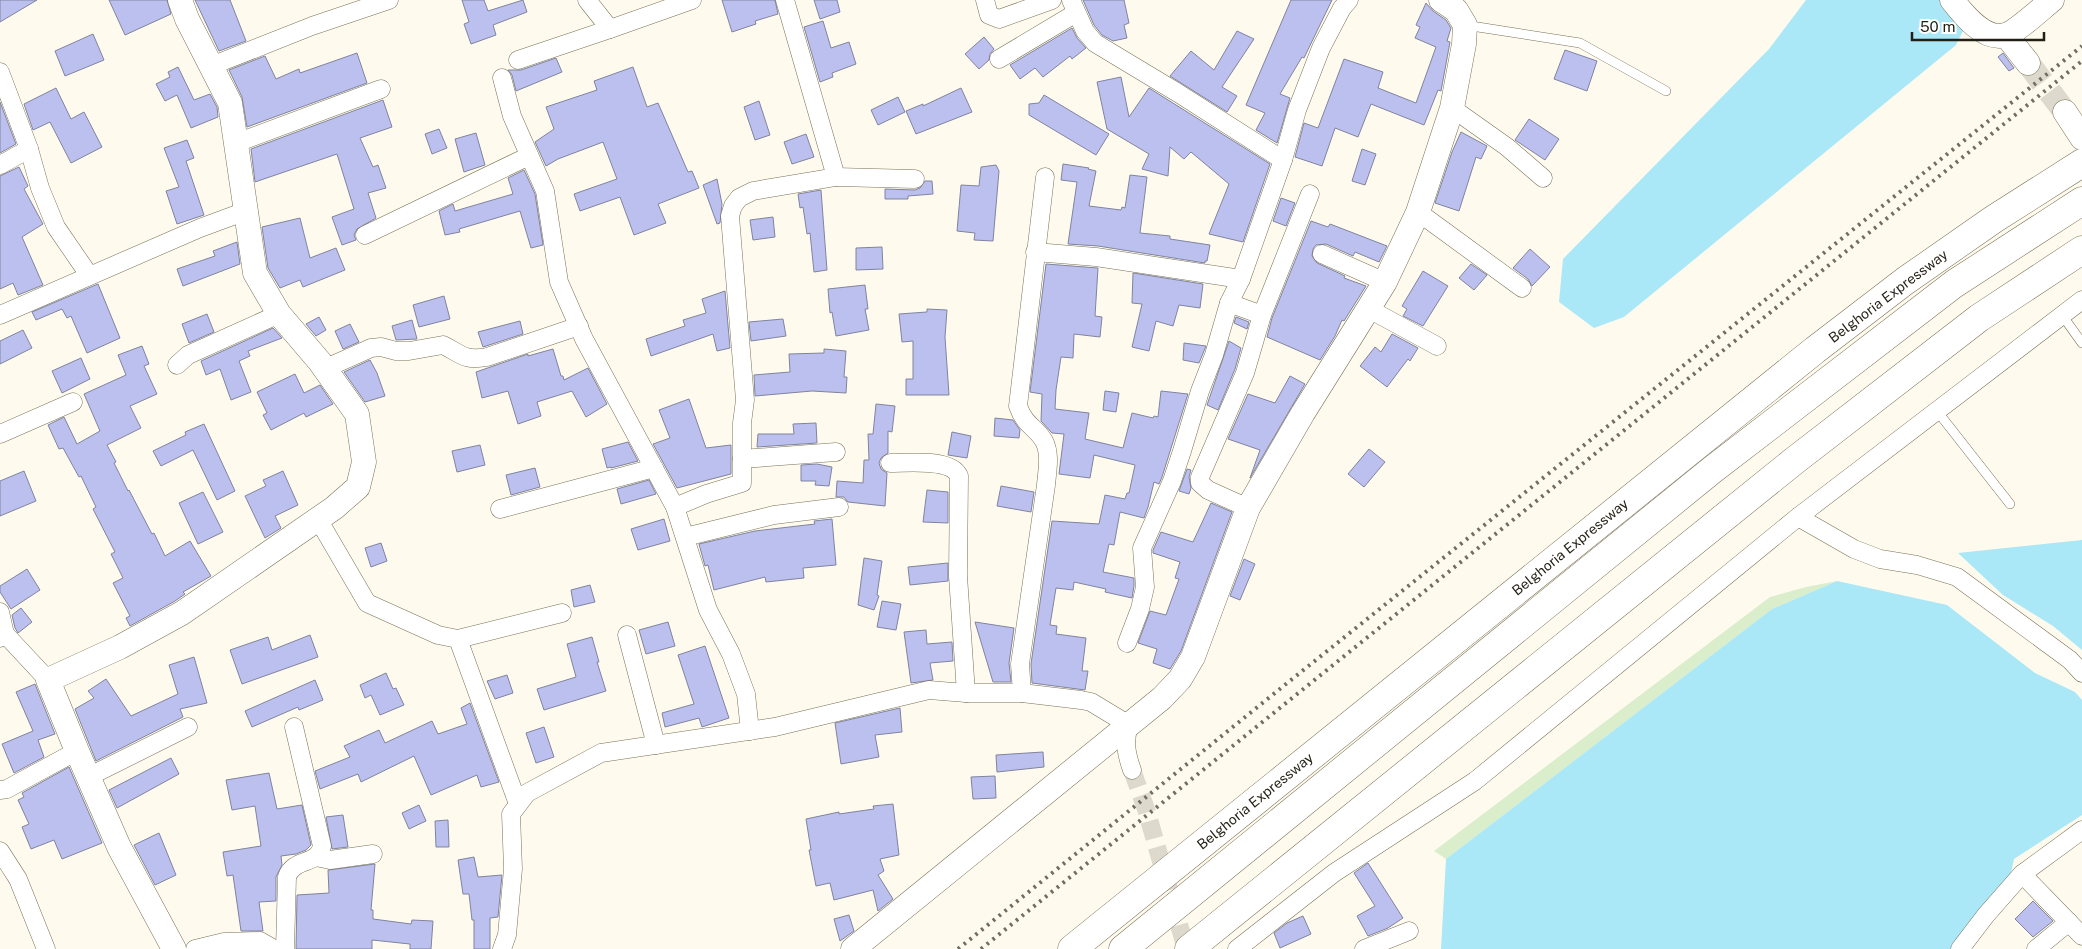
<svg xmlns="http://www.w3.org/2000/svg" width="2082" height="949" font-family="'Public Sans',sans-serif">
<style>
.green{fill:#daeecb}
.water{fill:#aae7f7}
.building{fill:#bcc0ee;stroke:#80839f}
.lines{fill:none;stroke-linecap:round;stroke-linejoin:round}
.street-tunnel{stroke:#dddacd;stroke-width:18;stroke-dasharray:18 9;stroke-linecap:butt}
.secondary-tunnel{stroke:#dddacd;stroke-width:24;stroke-dasharray:24 12;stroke-linecap:butt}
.lane-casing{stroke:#797256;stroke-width:10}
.street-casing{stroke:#797256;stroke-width:19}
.secondary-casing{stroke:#797256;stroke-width:25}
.primary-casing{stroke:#797256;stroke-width:29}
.highway-casing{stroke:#797256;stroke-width:29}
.lane{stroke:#fff;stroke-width:9}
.street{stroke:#fff;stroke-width:18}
.secondary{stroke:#fff;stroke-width:24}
.primary{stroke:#fff;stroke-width:28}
.highway{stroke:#fff;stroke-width:28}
.rail{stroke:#706d62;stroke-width:4;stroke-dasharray:2.5 5;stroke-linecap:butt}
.labels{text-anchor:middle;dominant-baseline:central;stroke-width:5;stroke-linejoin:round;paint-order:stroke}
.street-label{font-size:14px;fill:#221f14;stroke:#fff}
</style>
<rect width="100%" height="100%" fill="#fefbee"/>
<polygon class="green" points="1837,581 1772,609 1446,859 1434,851 1770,597 1806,587"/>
<g class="water">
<polygon points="1806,0 1951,0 1968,21 1956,45 1624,317 1594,328 1559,302 1563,259 1769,49"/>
<polygon points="2082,540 2082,650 2053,626 2003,595 1958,553"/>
<polygon points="1837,581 1947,605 2035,673 2075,692 2082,700 2082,815 2014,859 2010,878 1959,949 1441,949 1446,859 1772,609"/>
</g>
<g class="building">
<polygon points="0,0 37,0 0,22"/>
<polygon points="109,0 167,0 171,14 125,35"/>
<polygon points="195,0 230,0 246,41 219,51"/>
<polygon points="462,0 484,0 488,11 523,0 527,12 493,25 496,35 471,44 464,24 469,22"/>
<polygon points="722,0 775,0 778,14 755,21 756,24 732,32"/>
<polygon points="814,0 837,0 840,12 820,19"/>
<polygon points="1083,0 1124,0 1129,23 1124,25 1127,38 1113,41 1102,35 1094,25"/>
<polygon points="1291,0 1332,0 1304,58 1302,57 1280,94 1290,98 1277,143 1256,130 1265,113 1246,105"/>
<polygon points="1426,3 1433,11 1446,20 1451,28 1447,41 1450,42 1441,91 1438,90 1424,125 1371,104 1358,137 1335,128 1322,166 1295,157 1304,123 1318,128 1344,59 1383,72 1378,88 1416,103 1436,47 1415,38 1420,27 1416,25"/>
<polygon points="823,21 831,48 849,42 856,64 832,73 833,77 820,82 804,27"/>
<polygon points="1072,28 1077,38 1086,48 1072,59 1070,56 1043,77 1035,68 1020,79 1010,65"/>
<polygon points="1237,31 1254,39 1222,87 1237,96 1227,112 1170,76 1191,51 1214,70"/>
<polygon points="93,34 104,60 65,76 55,51"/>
<polygon points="984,37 994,49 990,54 989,60 979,69 965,54"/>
<polygon points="1565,50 1597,61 1587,91 1554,79"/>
<polygon points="357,53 367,83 247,127 242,97 229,70 265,56 276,79 299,69 300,73"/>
<polygon points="2003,53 2014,68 2009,71 1998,57"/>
<polygon points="556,58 562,72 516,91 512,75 508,70 521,70"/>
<polygon points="178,67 194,100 210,94 217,107 218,117 191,128 177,95 165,101 156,84 170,77 168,72"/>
<polygon points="633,67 647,107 658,103 688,172 692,171 699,188 658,204 666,223 634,235 620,197 580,211 574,194 617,179 603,142 558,159 546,166 535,142 554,129 546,107 597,90 594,81"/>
<polygon points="1121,77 1129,117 1149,88 1270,164 1243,242 1209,234 1229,184 1191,152 1184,159 1170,147 1168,176 1142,169 1149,154 1107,129 1097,82"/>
<polygon points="56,88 71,119 84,112 102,147 71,163 50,122 33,130 24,104"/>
<polygon points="961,88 972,112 916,134 906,111 923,104 923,106"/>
<polygon points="1044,95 1109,134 1096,155 1029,115 1029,104 1039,103"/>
<polygon points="898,97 905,112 878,125 871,110"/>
<polygon points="383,100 392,127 360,138 373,167 378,165 386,188 368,193 376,218 357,229 354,235 356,240 342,245 332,217 354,209 337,154 255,182 251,149"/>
<polygon points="759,101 770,135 755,140 744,107"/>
<polygon points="0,102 16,144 0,153"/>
<polygon points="1529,119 1559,139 1545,160 1515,140"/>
<polygon points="439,129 447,148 432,154 425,134"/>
<polygon points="1461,132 1487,146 1481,159 1476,157 1459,211 1435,203 1452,152"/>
<polygon points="476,133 485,165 464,172 455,139"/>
<polygon points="806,134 814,157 792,164 784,142"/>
<polygon points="187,140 194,158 186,161 204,215 177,224 166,191 179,187 164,148"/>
<polygon points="1362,149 1376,154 1365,185 1352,181"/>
<polygon points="1063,164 1089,168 1088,169 1096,171 1089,206 1121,210 1122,207 1125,208 1130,175 1147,177 1140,233 1170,236 1170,239 1210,245 1207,261 1205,261 1205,263 1098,246 1068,244 1077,182 1061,180"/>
<polygon points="996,165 999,171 993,241 974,240 975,233 957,231 961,185 979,186 981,167"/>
<polygon points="19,167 28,186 24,189 43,224 22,237 43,285 18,295 13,283 0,289 0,176"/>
<polygon points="524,170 535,194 543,245 531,248 520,211 459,229 460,232 445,235 439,211 453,204 455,211 513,194 508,178"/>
<polygon points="717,179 722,204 720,223 717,224 703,185"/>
<polygon points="925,181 932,181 933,194 908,196 908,199 885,199 885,189 915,190 920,188"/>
<polygon points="821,190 827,270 814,272 810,233 807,234 803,207 800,208 798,194"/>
<polygon points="1281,198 1295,203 1286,226 1273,221"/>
<polygon points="773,217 775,237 753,240 750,220"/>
<polygon points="300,218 310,258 336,248 345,270 303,287 300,280 280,288 268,268 262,227"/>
<polygon points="1311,221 1328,227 1330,224 1387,246 1379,262 1355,252 1353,256 1326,244 1316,245 1313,249 1312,256 1317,263 1345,276 1344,278 1366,286 1344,321 1342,320 1335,336 1320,360 1267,337 1272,318"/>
<polygon points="237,242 240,264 183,286 177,269 215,256 213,251"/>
<polygon points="882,247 883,269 856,270 856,248"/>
<polygon points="1530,249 1550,267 1532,286 1528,279 1513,268"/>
<polygon points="1046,264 1098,268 1095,316 1102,317 1100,337 1074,334 1073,358 1061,357 1056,390 1055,409 1089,413 1085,439 1123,448 1132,413 1153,418 1154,416 1158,417 1161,391 1188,394 1162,477 1159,484 1154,482 1148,507 1144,518 1120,512 1114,545 1109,544 1103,572 1134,578 1134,586 1132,598 1105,592 1106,589 1074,582 1073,590 1056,588 1050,625 1057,626 1056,634 1086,638 1082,671 1088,671 1085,690 1032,683 1031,664 1052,521 1099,524 1105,495 1125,499 1127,493 1129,493 1135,465 1094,455 1090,478 1059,474 1064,434 1052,433 1041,421 1042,394 1030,392"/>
<polygon points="1471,264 1487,275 1474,290 1459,278"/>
<polygon points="1423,271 1448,286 1423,326 1403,316 1407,309 1402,306"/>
<polygon points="1133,273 1203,284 1200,308 1179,305 1173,326 1156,321 1149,351 1132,347 1142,304 1132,303"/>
<polygon points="98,284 120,338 87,353 71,316 67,318 62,309 36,320 32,312"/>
<polygon points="865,285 868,309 865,309 869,330 836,336 832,312 830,313 828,289"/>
<polygon points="725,291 730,348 717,351 713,334 651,356 646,339 685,326 683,320 706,313 702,299"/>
<polygon points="444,296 450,319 419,327 413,305"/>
<polygon points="927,309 947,310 945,337 949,395 906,395 906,379 913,379 913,341 902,342 899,314 927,312"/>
<polygon points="207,314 214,332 189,343 182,324"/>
<polygon points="319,317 326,330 316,336 306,324"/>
<polygon points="1236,317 1249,322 1247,329 1234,323"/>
<polygon points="783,319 786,336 751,341 749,322"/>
<polygon points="412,320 417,339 396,340 392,326"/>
<polygon points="520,321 523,334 483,347 478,332"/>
<polygon points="350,324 359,342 343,349 335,331"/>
<polygon points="273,328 282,338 248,351 250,356 239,361 251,392 231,400 220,369 206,375 201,361"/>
<polygon points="23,330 32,348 0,364 0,341"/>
<polygon points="1392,334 1418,348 1410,361 1408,359 1387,387 1360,366 1375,347 1381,352"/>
<polygon points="1229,341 1241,348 1235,369 1218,410 1207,405"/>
<polygon points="1184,343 1206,346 1199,363 1183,360"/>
<polygon points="142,346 149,364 144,366 157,394 130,406 141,428 107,445 116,462 114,463 128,491 129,490 152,534 154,533 165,556 190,541 211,576 183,592 185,594 175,601 130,626 126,618 130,616 113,583 123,578 111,554 115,552 93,509 96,507 81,476 79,477 63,448 59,449 48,425 64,417 77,444 100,431 84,394 126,375 118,355"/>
<polygon points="553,349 561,376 563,376 564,380 588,368 607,404 586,417 572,391 537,402 541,416 518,424 508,391 482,398 476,372 528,354 528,356"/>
<polygon points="824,349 846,351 844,377 847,377 846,393 812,391 755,396 754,375 790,372 789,354 824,353"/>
<polygon points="81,358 90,379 62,393 52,371"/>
<polygon points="370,360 377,373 385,396 365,402 344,372"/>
<polygon points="295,374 304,393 320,385 333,404 306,417 304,413 271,430 263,415 267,413 257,392"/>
<polygon points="1290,376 1305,384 1250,478 1260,450 1228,439 1248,394 1275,403"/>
<polygon points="1105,391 1119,393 1116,412 1103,410"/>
<polygon points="689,399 706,448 731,445 731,474 677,488 653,444 670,438 659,410"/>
<polygon points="876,404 895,406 892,432 888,431 888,453 881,458 879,463 881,469 887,473 885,506 848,502 844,497 836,497 837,481 863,483 864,460 869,460 868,434 873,434"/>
<polygon points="995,418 1013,420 1020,430 1019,438 994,436"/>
<polygon points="816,423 817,443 757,447 758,434 794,434 793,424"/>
<polygon points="204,424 235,491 217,500 193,450 161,466 153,451 186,435 185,432"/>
<polygon points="952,432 971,436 967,458 948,455"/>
<polygon points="628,442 638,461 611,468 611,467 607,468 602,449"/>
<polygon points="480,445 485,465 457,472 452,451"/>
<polygon points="1369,449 1385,462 1364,487 1348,474"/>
<polygon points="817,464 832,467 829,486 815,485 816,481 801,481 801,465"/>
<polygon points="535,468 540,487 511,495 506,475"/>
<polygon points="1187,469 1191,470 1189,477 1191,488 1189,494 1179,491"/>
<polygon points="24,471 36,501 0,516 0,481"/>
<polygon points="283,471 298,505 275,516 281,528 265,538 245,496 266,486 263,480"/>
<polygon points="649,480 656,494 621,504 617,489"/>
<polygon points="1001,486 1034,492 1031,512 997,506"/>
<polygon points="927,490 948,492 948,523 923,522"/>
<polygon points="203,492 223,532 198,544 179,503"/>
<polygon points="1211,503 1232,512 1181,651 1170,669 1153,663 1157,649 1138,643 1150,611 1166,615 1179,579 1175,578 1180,562 1153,553 1153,550 1161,532 1193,542"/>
<polygon points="664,519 670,541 638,550 631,529"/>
<polygon points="832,519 836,565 803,568 804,578 766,582 765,577 714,590 708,565 705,566 699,544 755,531 815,524 814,521"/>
<polygon points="381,543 387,561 371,567 365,548"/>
<polygon points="864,558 882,561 877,595 879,596 874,610 858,605"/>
<polygon points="1244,559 1255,564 1240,600 1230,596"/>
<polygon points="948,563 948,581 910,585 908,567"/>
<polygon points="27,569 40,590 11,609 0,592 0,586"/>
<polygon points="590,585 595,602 574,607 571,590"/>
<polygon points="882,601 901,604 896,630 877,627"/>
<polygon points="21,608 32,622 18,633 15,628 12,615"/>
<polygon points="668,622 675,646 646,654 639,630"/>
<polygon points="975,622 1014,628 1009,663 1011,682 993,682"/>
<polygon points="926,630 927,644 952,642 953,661 930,663 933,680 911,683 904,632"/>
<polygon points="310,635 318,657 242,684 230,650 268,637 272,650"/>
<polygon points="592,637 599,662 597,662 606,691 544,710 537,689 576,677 567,644"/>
<polygon points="705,646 729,718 702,727 699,718 665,727 662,713 694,704 678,655"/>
<polygon points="194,657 207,703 180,709 183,717 96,761 75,709 94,698 88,691 106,679 131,716 178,694 169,665"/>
<polygon points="386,673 393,689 396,688 404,705 380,715 371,695 365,698 360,685"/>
<polygon points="507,675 513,693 495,699 487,681"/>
<polygon points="315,680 323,700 299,710 298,707 252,727 245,711"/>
<polygon points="35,684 55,734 38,740 44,757 14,773 2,744 33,731 16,692"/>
<polygon points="470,703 499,782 481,787 477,775 431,795 414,756 361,782 358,774 320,789 315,771 350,757 344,746 379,730 385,743 432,721 438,734 467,724 461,708"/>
<polygon points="900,708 902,732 875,735 879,757 841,764 835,723"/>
<polygon points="544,727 554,757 536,763 526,733"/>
<polygon points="1043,752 1044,767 997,772 996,755"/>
<polygon points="171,758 179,774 117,808 109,790"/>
<polygon points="69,767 102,843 62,859 54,840 31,849 22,827 29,824 18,800 24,797 22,793"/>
<polygon points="269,773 277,809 302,805 311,845 306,850 296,854 281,856 282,865 276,877 276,901 259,902 263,931 241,931 233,875 227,876 223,852 261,846 255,806 232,810 226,780"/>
<polygon points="995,776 996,798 973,799 971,777"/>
<polygon points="893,804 899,855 880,859 884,871 878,875 893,899 878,911 873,890 834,900 830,883 816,886 809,850 811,850 806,819 839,812 839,814 874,809 873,806"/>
<polygon points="419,805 426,821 409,829 402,813"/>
<polygon points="343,815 348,847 332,849 326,817"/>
<polygon points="448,820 449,847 436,847 435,821"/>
<polygon points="159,833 176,875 155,885 134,845"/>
<polygon points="474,857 478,877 502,875 498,917 490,918 490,949 474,949 474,920 472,920 469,894 463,894 458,860"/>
<polygon points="1368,863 1403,918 1388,928 1368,936 1357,916 1375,906 1354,873"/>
<polygon points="375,864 371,910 373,910 373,919 411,924 412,920 433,921 431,949 410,949 410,944 372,940 372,949 296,949 297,895 329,893 328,870"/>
<polygon points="2033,901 2053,921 2033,937 2015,919"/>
<polygon points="849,915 854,931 840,941 834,919"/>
<polygon points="1303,916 1311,934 1280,948 1274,933 1287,923"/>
</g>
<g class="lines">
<polyline class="street-tunnel" points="1132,770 1146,809 1186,949"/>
<polyline class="secondary-tunnel" points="2028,63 2065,112"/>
<defs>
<g id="lane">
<polyline points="1465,25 1580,43 1666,91"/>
<polyline points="2062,315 2082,343"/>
<polyline points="1937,411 2010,504"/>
</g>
<g id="street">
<polyline points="587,0 610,29 692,0"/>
<polyline points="785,0 836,177"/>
<polyline points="985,0 989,15 999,19 1052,0"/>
<polyline points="1071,0 1085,31 1095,43 1178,93 1283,160"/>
<polyline points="999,59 1076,13"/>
<polyline points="518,60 610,29"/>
<polyline points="211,66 312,26 389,0"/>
<polyline points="0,72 29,149 0,165"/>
<polyline points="502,78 512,116 545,191 559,282 584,339 675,507 708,610 731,654 746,694 750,731"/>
<polyline points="1452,108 1507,147 1543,178"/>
<polyline points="236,143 381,89"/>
<polyline points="29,149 40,188 56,227 89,275"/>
<polyline points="1418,212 1522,288"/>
<polyline points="365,235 529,156"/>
<polyline points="1035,252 1096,257 1241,279 1283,160 1297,110 1321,48 1342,8 1349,0"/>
<polyline points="1322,254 1385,282"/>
<polyline points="1229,303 1262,315"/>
<polyline points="1369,309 1437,346"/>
<polyline points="0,315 200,228 246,211"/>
<polyline points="177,365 188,355 279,314"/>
<path d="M324,369L371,348L381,347L396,351H409L443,345C463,355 464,361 487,357L579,326"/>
<polyline points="0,434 73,402"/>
<polyline points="742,459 836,452"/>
<path d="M890,463C908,463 951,458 959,476L958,576L966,693"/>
<polyline points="675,507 706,494 742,483 742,423 745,400 730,216 733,206 739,198 753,191 836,177 915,179"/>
<polyline points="1248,508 1208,490 1200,483 1200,477 1245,373 1262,315 1310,194"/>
<polyline points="500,509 654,468"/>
<polyline points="1798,517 1854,549 1880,559 1917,565 1957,577 2070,660 2082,673"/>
<polyline points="318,519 367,603 438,635 458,639 562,613"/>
<polyline points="685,537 774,515 839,507"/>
<polyline points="0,612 5,634 0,638"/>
<polyline points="5,634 48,680"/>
<polyline points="627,635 656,745"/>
<polyline points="458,639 518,804"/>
<polyline points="1127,643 1140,609 1145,587 1142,548 1172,481 1182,451 1200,391 1214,355 1229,303 1241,279"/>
<path d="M1022,693L1020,664L1046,485C1047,472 1051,454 1044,441C1036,427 1025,426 1018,406L1045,177"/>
<polyline points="88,777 188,727"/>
<polyline points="0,790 7,789 77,751"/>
<polyline points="2082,830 2022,874 2082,936"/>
<polyline points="0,851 18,879 46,949"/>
<polyline points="316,857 330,860 373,854"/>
<polyline points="195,949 224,942 260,941 274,949"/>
<path d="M285,949L287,877C294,857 318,866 322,846L294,727"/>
<path d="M502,949L507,935L513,869L511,814L527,793L601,753L775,727L929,690L966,693H1022L1081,700L1091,702L1129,725C1124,742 1126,753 1132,770"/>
<polyline points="1237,949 1334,873 1475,781 1798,517 2082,300"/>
<polyline points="1364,949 1409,931"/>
<polyline points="1960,949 1986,915 2022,874"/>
<polyline points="2036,949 2069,922"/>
</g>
<g id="secondary">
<path d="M1952,0C1963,14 1984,41 2005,35C2015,33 2042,8 2052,0"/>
<polyline points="2006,35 2028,63"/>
<polyline points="2065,112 2082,138"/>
<polyline points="174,949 119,847 77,751 48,680 120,647 182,613 334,508 358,487 364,462 357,414 320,362 279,314 255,273 230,103 187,19 180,0"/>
<polyline points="853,949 1162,698 1180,679 1193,657 1248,508 1303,413 1385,282 1418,212 1452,108 1464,44 1465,25 1456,10 1441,0"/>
</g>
<polyline id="primary" points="1189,949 1794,461 1979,318 2082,250"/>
<g id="highway">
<polyline points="1072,949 1815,350 1905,281 1994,219 2082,163"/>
<polyline points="1123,949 1712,470 1954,284 2082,201"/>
</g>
</defs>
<use href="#lane" class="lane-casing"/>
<use href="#street" class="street-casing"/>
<use href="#secondary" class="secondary-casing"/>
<use href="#primary" class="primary-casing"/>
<use href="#highway" class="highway-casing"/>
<use href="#lane" class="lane"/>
<use href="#street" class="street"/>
<use href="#secondary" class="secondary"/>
<use href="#primary" class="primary"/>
<use href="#highway" class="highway"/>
<g class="rail">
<polyline points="958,949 1286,684 2082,46"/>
<polyline points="981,949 2082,61"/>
</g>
</g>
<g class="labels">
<g class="street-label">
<text transform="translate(1888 296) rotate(-37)">Belghoria Expressway</text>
<text transform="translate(1570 547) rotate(-39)">Belghoria Expressway</text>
<text transform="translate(1255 801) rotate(-39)">Belghoria Expressway</text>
</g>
</g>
<path d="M1912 32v8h132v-8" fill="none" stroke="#221f14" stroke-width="2.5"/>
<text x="1920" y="32" font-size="15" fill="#221f14" stroke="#ffffff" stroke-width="4" paint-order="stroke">50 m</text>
</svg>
